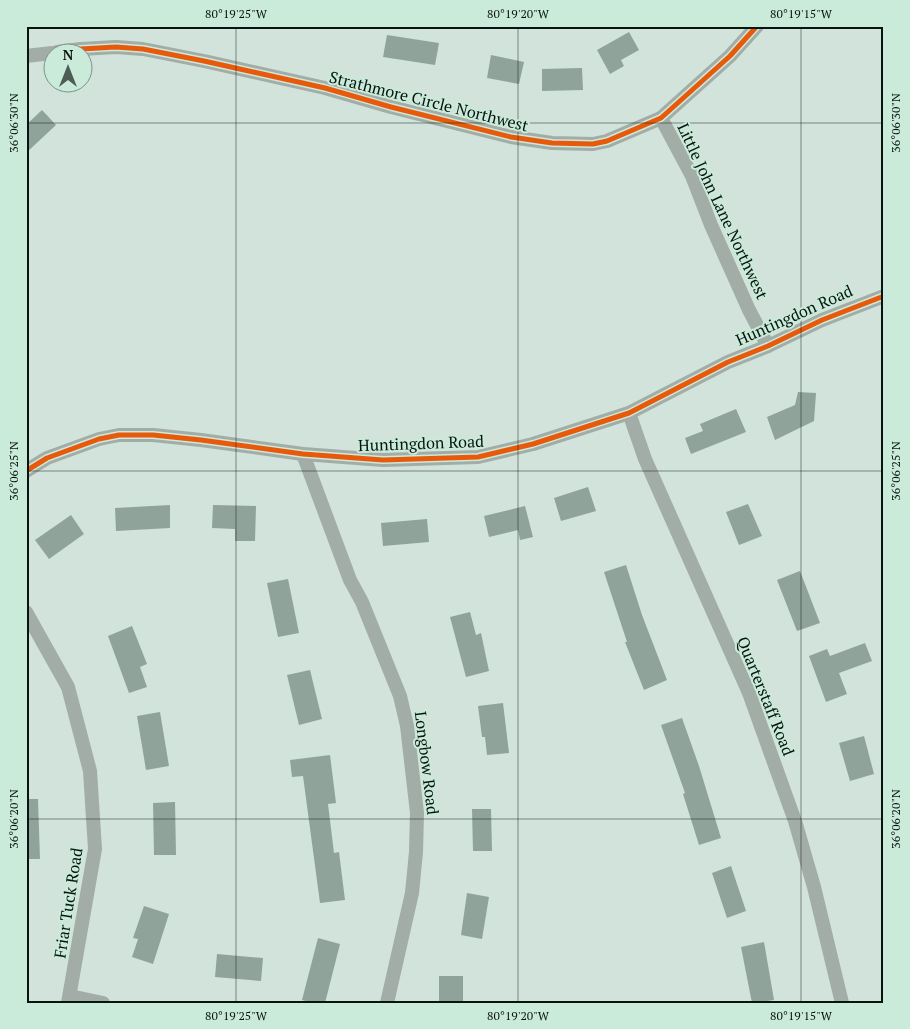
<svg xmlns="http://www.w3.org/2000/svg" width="910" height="1029" font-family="'PT Serif',serif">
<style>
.building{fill:#90a39a}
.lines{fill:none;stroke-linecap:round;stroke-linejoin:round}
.street{stroke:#a2ada7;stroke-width:14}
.cycleway-casing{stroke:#caeada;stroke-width:8}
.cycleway{stroke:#e8590c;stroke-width:5}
.ticks{fill:none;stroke:#08140f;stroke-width:1;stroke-opacity:0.45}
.labels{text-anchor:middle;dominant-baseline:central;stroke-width:4;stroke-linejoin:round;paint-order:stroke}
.street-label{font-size:16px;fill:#08140f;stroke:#caeada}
.neatline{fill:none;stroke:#08140f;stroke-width:2}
.ticks-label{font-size:12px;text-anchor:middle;fill:#08140f}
</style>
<rect width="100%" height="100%" fill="#d1e3da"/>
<g class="building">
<polygon points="629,32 639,50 621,60 624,66 610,74 597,50"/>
<polygon points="387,35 439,43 435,65 383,57"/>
<polygon points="491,55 524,62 519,84 487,78"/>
<polygon points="582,68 583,90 542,91 542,69"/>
<polygon points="42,110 56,125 26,153 26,125"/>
<polygon points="798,392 816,393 814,421 775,440 767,417 795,405"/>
<polygon points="736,409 746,432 691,454 685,438 703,431 700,424"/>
<polygon points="588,487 596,511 561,521 554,498"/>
<polygon points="748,504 762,536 739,545 726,512"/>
<polygon points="170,505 170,528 116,531 115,508"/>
<polygon points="213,505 256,506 255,541 235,541 235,529 212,528"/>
<polygon points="525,506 533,537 520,540 518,530 489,537 484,516"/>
<polygon points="71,515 84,534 49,559 35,540"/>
<polygon points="427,519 429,542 383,546 381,523"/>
<polygon points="626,565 642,615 667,680 644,690 625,642 627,642 604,572"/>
<polygon points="800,571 820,623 797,631 777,580"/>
<polygon points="288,579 299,633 278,637 267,583"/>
<polygon points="470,612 476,635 481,633 489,671 466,677 450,617"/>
<polygon points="132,626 147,664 140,667 147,687 129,693 108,636"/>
<polygon points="865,643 872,661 839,673 847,694 826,702 809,656 827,649 830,656"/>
<polygon points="310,670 322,719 299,725 287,675"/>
<polygon points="503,703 509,753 487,755 485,737 482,737 478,706"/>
<polygon points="160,712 169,766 146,770 137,716"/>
<polygon points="682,718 699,766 721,838 699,845 683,794 685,793 661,725"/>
<polygon points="864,736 874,774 850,781 839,743"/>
<polygon points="330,755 336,803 328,804 334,853 339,852 345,900 320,903 303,776 292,777 290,760"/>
<polygon points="26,799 38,799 40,859 26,859"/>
<polygon points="175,802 176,855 154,855 153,803"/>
<polygon points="472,809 491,809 492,851 473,851"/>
<polygon points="731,866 746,911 727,918 712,873"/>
<polygon points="467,893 489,897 482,939 461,935"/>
<polygon points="144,906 169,914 153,964 132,957 138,939 133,938"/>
<polygon points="318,938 340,944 325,1003 313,1003 302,1000"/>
<polygon points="764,942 774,1000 752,1003 741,947"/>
<polygon points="217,954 263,958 261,981 215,977"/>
<rect x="439" y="976" width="24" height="27"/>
</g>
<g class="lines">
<g class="street">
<polyline points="57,52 81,49 116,47 143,49 204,61 325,88 391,107 511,137 552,143 593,144 607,141 661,118 730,56 757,26"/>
<polyline points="26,56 52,53"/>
<polyline points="661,118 692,176 711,225 749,310 768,346"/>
<polyline points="629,413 645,459 749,693 795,821 814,887 842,1003"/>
<polyline points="303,454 350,580 362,602 400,696 407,726 417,813 416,852 412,893 387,1003"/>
<polyline points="26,471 47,458 99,439 119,435 153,435 201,440 303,454 383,460 478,457 533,444 629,413 728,362 768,346 822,320 884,296"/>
<polyline points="26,612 68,687 90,771 95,849 68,1003"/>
<polyline points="70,996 103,1003"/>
</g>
<defs>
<g id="cycleway">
<polyline points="57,52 81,49 116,47 143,49 204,61 325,88 391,107 511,137 552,143 593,144 607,141 661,118 730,56 757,26"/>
<polyline points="26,471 47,458 99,439 119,435 153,435 201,440 303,454 383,460 478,457 533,444 629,413 728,362 768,346 822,320 884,296"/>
</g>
</defs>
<use href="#cycleway" class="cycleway-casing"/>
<use href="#cycleway" class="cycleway"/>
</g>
<path class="ticks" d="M236,26V1003M518,26V1003M801,26V1003M26,123H884M26,471H884M26,819H884"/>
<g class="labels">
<g class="street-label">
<text transform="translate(429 101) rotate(14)">Strathmore Circle Northwest</text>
<text transform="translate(723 211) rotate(65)">Little John Lane Northwest</text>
<text transform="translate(794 315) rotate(-24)">Huntingdon Road</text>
<text transform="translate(421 443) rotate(-2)">Huntingdon Road</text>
<text transform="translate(766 696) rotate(68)">Quarterstaff Road</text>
<text transform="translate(427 763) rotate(83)">Longbow Road</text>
<text transform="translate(68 903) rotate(-81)">Friar Tuck Road</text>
</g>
</g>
<rect width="910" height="1029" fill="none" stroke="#caeada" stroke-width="55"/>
<g transform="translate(68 68)"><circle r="24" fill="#caeada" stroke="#7c9489"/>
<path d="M0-4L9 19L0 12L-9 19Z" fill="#4e5c56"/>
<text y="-8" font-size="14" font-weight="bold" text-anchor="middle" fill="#08140f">N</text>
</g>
<rect x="28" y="28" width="854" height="974" class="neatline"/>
<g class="ticks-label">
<text x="236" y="18">80°19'25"W</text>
<text x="518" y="18">80°19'20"W</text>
<text x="801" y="18">80°19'15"W</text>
<text transform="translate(14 123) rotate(-90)" y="4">36°06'30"N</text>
<text transform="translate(896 123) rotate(-90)" y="4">36°06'30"N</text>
<text transform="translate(14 471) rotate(-90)" y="4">36°06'25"N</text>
<text transform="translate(896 471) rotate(-90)" y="4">36°06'25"N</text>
<text transform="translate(14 819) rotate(-90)" y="4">36°06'20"N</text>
<text transform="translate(896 819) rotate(-90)" y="4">36°06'20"N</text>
<text x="236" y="1020">80°19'25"W</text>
<text x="518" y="1020">80°19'20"W</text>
<text x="801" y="1020">80°19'15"W</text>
</g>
</svg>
